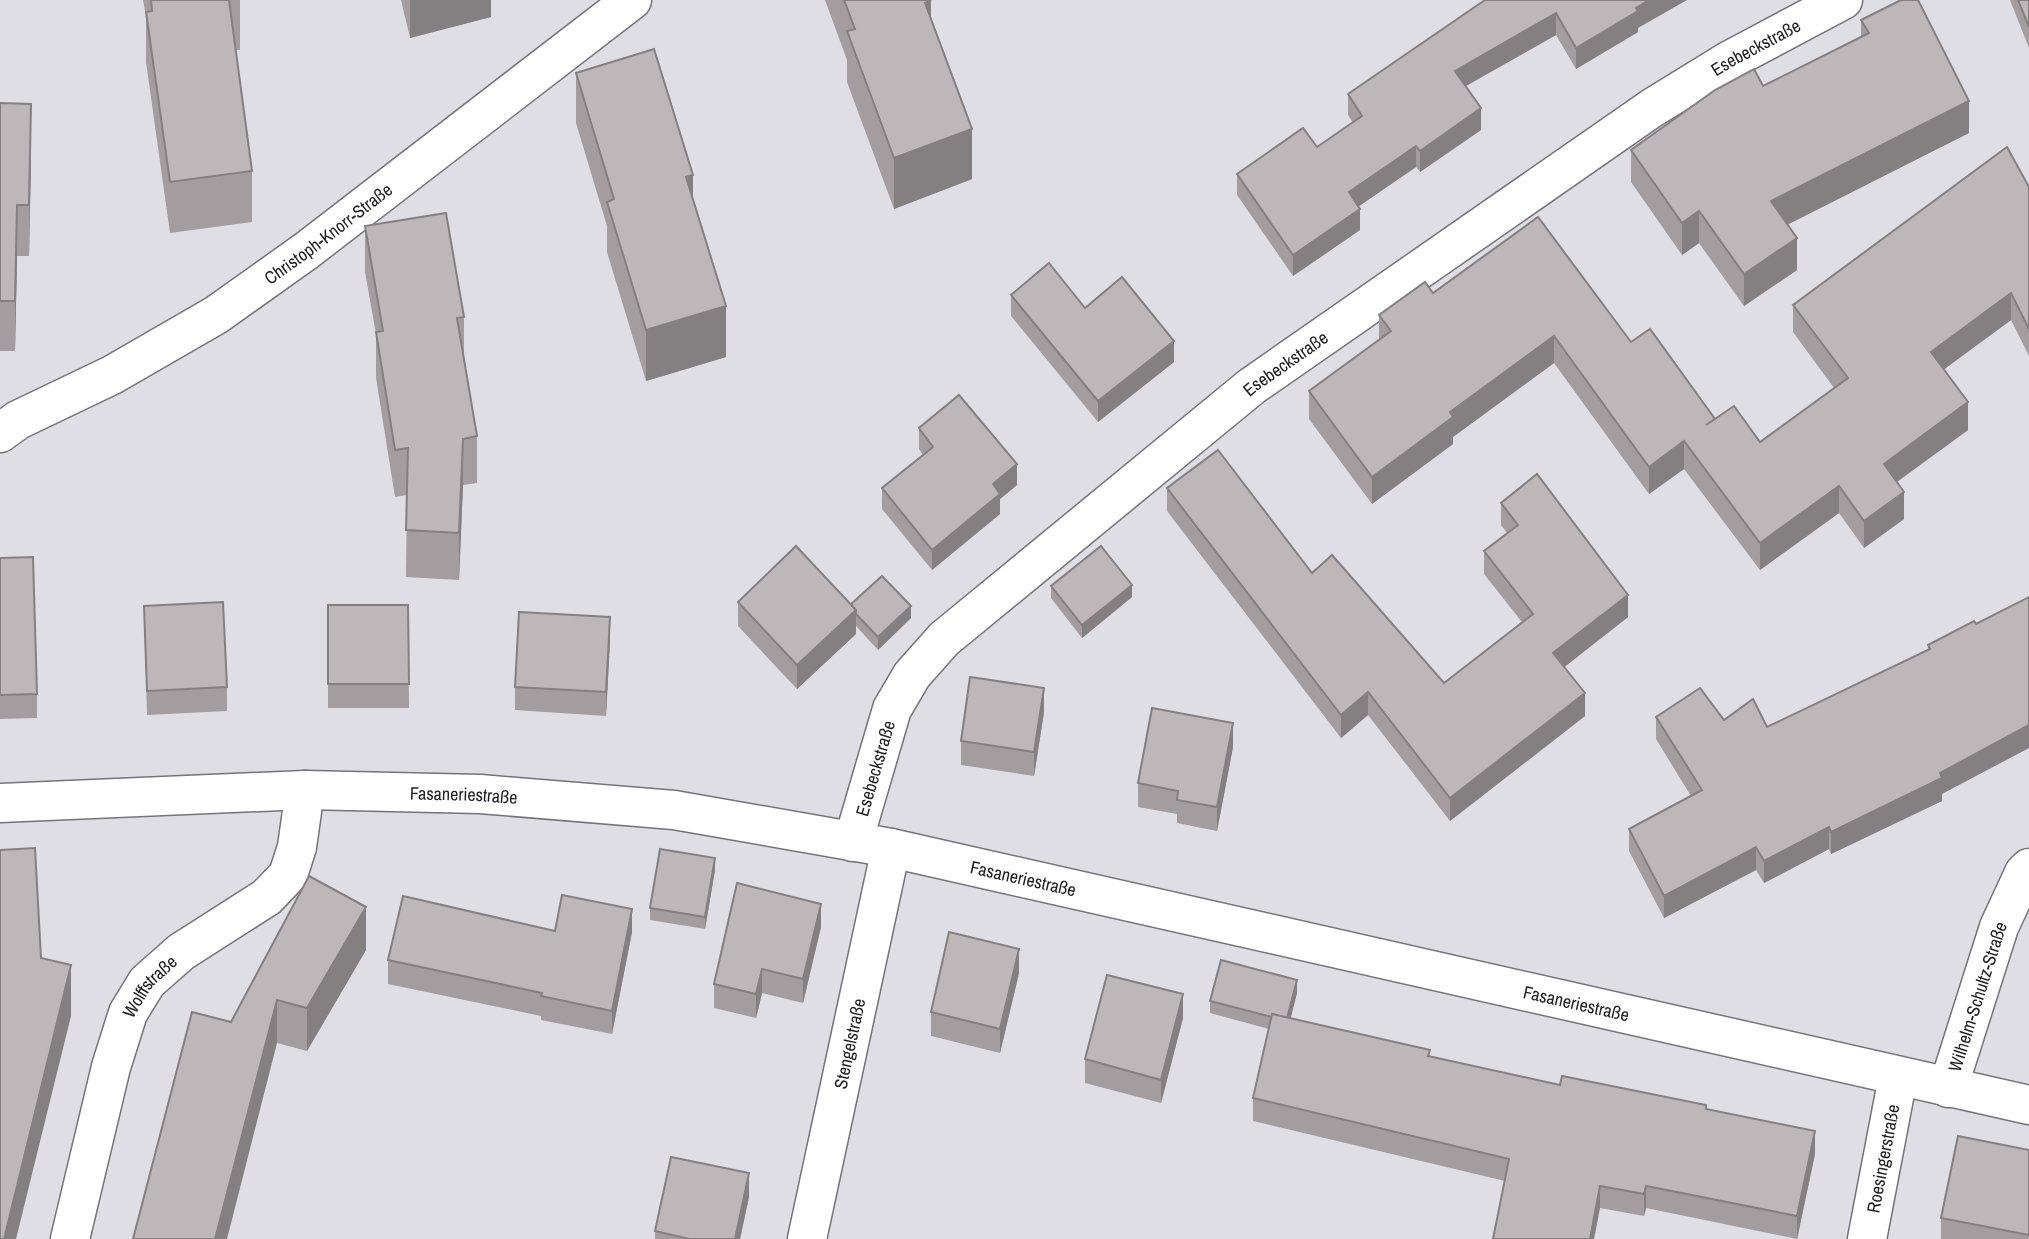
<svg xmlns="http://www.w3.org/2000/svg" width="2029" height="1239" font-family="'Archivo Narrow',sans-serif">
<style>
.lines{fill:none;stroke-linecap:round;stroke-linejoin:round}
.street-casing{stroke:#737379;stroke-width:41}
.secondary-casing{stroke:#737379;stroke-width:41}
.street{stroke:#fff;stroke-width:38}
.secondary{stroke:#fff;stroke-width:38}
.wall{fill:#a39da0}
.shaded-wall{fill:#848082}
.building{fill:#bdb7ba;stroke:#848082;stroke-width:2}
.labels{text-anchor:middle;dominant-baseline:central;stroke-width:7;stroke-linejoin:round;paint-order:stroke}
.street-label{font-size:18px;fill:#1e1e20;stroke:#ecebf2}
</style>
<rect width="100%" height="100%" fill="#dfdee5"/>
<g class="lines">
<defs>
<g id="street">
<path id="s1" d="M0,433L18,420L112,375L216,315L306,251L632,0"/>
<path id="s2" d="M853,842L892,709L912,675L944,639L1252,386L1652,108L1730,60L1843,0"/>
<path id="s3" d="M1948,1088L1999,927L2024,873L2029,868"/>
<path id="s4" d="M70,1239L111,1067L128,1013L147,982L181,952L267,897L288,875L297,847L305,790"/>
<path id="s5" d="M807,1239L891,848"/>
<path id="s6" d="M1867,1239L1898,1077"/>
</g>
<g id="secondary">
<path id="s7" d="M0,803L305,790L480,794L674,810L891,848L2029,1105"/>
</g>
</defs>
<use href="#street" class="street-casing"/>
<use href="#secondary" class="secondary-casing"/>
<use href="#street" class="street"/>
<use href="#secondary" class="secondary"/>
</g>
<g class="wall">
<polygon points="143,0 240,0 240,50 235,50 252,171 252,222 170,233 146,62 146,16"/>
<polygon points="401,0 491,0 491,17 410,38"/>
<polygon points="825,0 931,0 931,20 972,179 894,209 847,82 847,60"/>
<polygon points="1485,0 1638,28 1638,32 1576,69 1556,35 1466,86 1481,130 1420,172 1416,167 1359,206 1360,230 1293,276 1237,195 1237,174 1317,147 1353,123 1348,115 1348,94"/>
<polygon points="2010,0 2029,0 2029,48"/>
<polygon points="1861,20 1969,133 1787,224 1797,270 1744,306 1699,243 1682,255 1631,182 1631,150 1763,86 1861,37"/>
<polygon points="576,73 693,198 726,357 646,381 607,252 607,226 576,123"/>
<polygon points="0,103 31,154 29,256 17,256 15,351 0,351"/>
<polygon points="2029,187 2029,356 2011,320 1944,369 1968,430 1897,482 1904,519 1864,548 1839,513 1760,570 1684,469 1649,494 1554,363 1453,437 1453,444 1372,504 1309,419 1309,391 1379,340 1379,315 1433,293 1631,342 1715,419 1760,442 1834,388 1793,332 1793,305"/>
<polygon points="365,226 464,317 464,357 477,436 477,483 463,485 459,580 406,577 407,495 395,497 376,378 376,334 365,272"/>
<polygon points="1011,295 1085,308 1174,362 1098,422 1011,316"/>
<polygon points="919,428 1017,485 1000,499 1000,514 932,570 882,509 882,488 923,455 919,449"/>
<polygon points="1167,488 1312,573 1444,683 1522,622 1484,574 1484,551 1507,533 1501,525 1501,503 1628,617 1564,667 1585,716 1450,821 1368,715 1341,738 1167,511"/>
<polygon points="0,558 37,694 37,718 0,719"/>
<polygon points="1051,586 1132,597 1082,638 1051,598"/>
<polygon points="738,602 851,604 911,618 878,650 856,626 856,634 797,689 738,626"/>
<polygon points="328,605 408,605 409,708 328,708"/>
<polygon points="144,606 227,687 227,711 147,715"/>
<polygon points="1974,621 1942,794 1942,801 1831,854 1829,849 1764,883 1756,870 1664,918 1629,851 1629,829 1691,796 1656,739 1656,717 1724,720 1767,727 1928,650 1928,645"/>
<polygon points="610,640 606,716 515,710 515,687"/>
<polygon points="1044,712 1034,776 961,765 961,741"/>
<polygon points="1233,747 1217,831 1177,823 1177,814 1138,807 1138,783"/>
<polygon points="715,870 705,929 650,920 650,908"/>
<polygon points="821,927 803,1003 762,993 756,1018 714,1008 714,984"/>
<polygon points="555,931 632,932 612,1034 541,1020 541,1016 388,984 388,960"/>
<polygon points="366,950 307,1051 277,1043 231,1022"/>
<polygon points="1019,973 1000,1053 931,1036 931,1012"/>
<polygon points="1297,993 1290,1018 1430,1056 1560,1085 1706,1110 1815,1154 1797,1239 1646,1208 1644,1216 1600,1208 1505,1181 1253,1121 1253,1098 1269,1029 1210,1013 1210,1001"/>
<polygon points="1183,1018 1161,1103 1085,1083 1085,1059"/>
<polygon points="2029,1150 2029,1239 1941,1239 1941,1218"/>
<polygon points="749,1197 740,1239 655,1239 655,1231"/>
</g>
<g class="shaded-wall">
<polygon points="410,0 491,0 491,17 410,38"/>
<polygon points="931,0 931,51 925,3"/>
<polygon points="1649,0 1687,0 1638,28 1638,32 1576,69 1576,48 1636,8"/>
<polygon points="1556,13 1556,35 1455,92 1455,71"/>
<polygon points="1969,101 1969,133 1771,233 1771,201"/>
<polygon points="31,104 31,154 29,256 29,205"/>
<polygon points="1481,108 1481,130 1420,172 1420,151"/>
<polygon points="972,129 972,179 894,209 894,158"/>
<polygon points="1416,146 1416,167 1349,213 1349,192"/>
<polygon points="693,175 693,225 686,177"/>
<polygon points="17,205 17,256 15,351 15,301"/>
<polygon points="1360,209 1360,230 1293,276 1293,255"/>
<polygon points="1699,211 1699,243 1682,255 1682,223"/>
<polygon points="1797,238 1797,270 1744,306 1744,274"/>
<polygon points="2011,293 2011,320 1931,379 1931,352"/>
<polygon points="726,306 726,357 646,381 646,330"/>
<polygon points="1554,336 1554,363 1453,437 1453,444 1372,504 1372,477 1450,412"/>
<polygon points="1174,341 1174,362 1098,422 1098,401"/>
<polygon points="1968,402 1968,430 1884,491 1884,464"/>
<polygon points="463,439 463,485 459,580 459,533"/>
<polygon points="1684,441 1684,469 1649,494 1649,467"/>
<polygon points="1017,464 1017,485 1000,499 1000,514 932,570 932,550 993,484"/>
<polygon points="1839,486 1839,513 1760,570 1760,543"/>
<polygon points="1904,492 1904,519 1864,548 1864,521"/>
<polygon points="1132,585 1132,597 1082,638 1082,625"/>
<polygon points="1628,595 1628,617 1553,676 1553,653"/>
<polygon points="911,606 911,618 878,650 878,637"/>
<polygon points="856,610 856,634 797,689 797,665"/>
<polygon points="610,617 610,640 606,716 606,692"/>
<polygon points="1044,688 1044,712 1034,776 1034,752"/>
<polygon points="1368,692 1368,715 1341,738 1341,715"/>
<polygon points="1585,693 1585,716 1450,821 1450,798"/>
<polygon points="1233,723 1233,747 1217,831 1217,807"/>
<polygon points="2029,725 2029,748 1942,794 1942,801 1831,854 1831,832"/>
<polygon points="1829,827 1829,849 1764,883 1764,861"/>
<polygon points="1756,847 1756,870 1664,918 1664,896"/>
<polygon points="715,858 715,870 705,929 705,917"/>
<polygon points="821,904 821,927 803,1003 803,979"/>
<polygon points="366,907 366,950 307,1051 307,1008"/>
<polygon points="632,909 632,932 612,1034 612,1011"/>
<polygon points="1019,949 1019,973 1000,1053 1000,1029"/>
<polygon points="71,965 71,1016 16,1239 4,1239"/>
<polygon points="762,969 762,993 756,1018 756,994"/>
<polygon points="1297,980 1297,993 1287,1033 1287,1021"/>
<polygon points="1183,994 1183,1018 1161,1103 1161,1080"/>
<polygon points="277,1000 277,1043 227,1239 215,1239"/>
<polygon points="1815,1131 1815,1154 1797,1239 1797,1216"/>
<polygon points="749,1173 749,1197 740,1239 735,1239"/>
<polygon points="1600,1186 1600,1208 1594,1239 1590,1239"/>
<polygon points="1646,1186 1646,1208 1644,1216 1644,1194"/>
</g>
<g class="building">
<polygon points="151,0 229,0 252,171 170,182 146,12 152,11"/>
<polygon points="844,0 931,0 925,3 972,129 894,158 847,31 855,29"/>
<polygon points="1485,0 1649,0 1636,8 1638,11 1576,48 1556,13 1455,71 1481,108 1420,151 1416,146 1349,192 1360,209 1293,255 1237,174 1303,128 1317,147 1362,116 1348,94"/>
<polygon points="1901,0 1918,0 1969,101 1771,201 1797,238 1744,274 1699,211 1682,223 1631,150 1715,90 1754,69 1763,86 1869,33 1861,20"/>
<polygon points="2018,0 2029,0 2029,27"/>
<polygon points="654,49 693,175 686,177 726,306 646,330 607,202 614,199 576,73"/>
<polygon points="0,103 31,104 29,205 17,205 15,301 0,301"/>
<polygon points="2007,147 2029,187 2029,329 2011,293 1931,352 1968,402 1884,464 1904,492 1864,521 1839,486 1760,543 1684,441 1649,467 1554,336 1450,412 1453,417 1372,477 1309,391 1391,331 1379,315 1425,282 1433,293 1538,217 1631,342 1650,329 1715,419 1706,425 1734,406 1760,442 1848,378 1793,305"/>
<polygon points="446,213 464,317 457,318 477,436 463,439 459,533 406,530 408,448 395,450 376,332 383,331 365,226"/>
<polygon points="1049,263 1085,308 1122,277 1174,341 1098,401 1011,295"/>
<polygon points="959,395 1017,464 993,484 1000,494 932,550 882,488 933,447 919,428"/>
<polygon points="1218,450 1312,573 1332,555 1444,683 1533,614 1484,551 1518,525 1501,503 1537,474 1628,595 1553,653 1585,693 1450,798 1368,692 1341,715 1167,488"/>
<polygon points="796,546 856,610 797,665 738,602"/>
<polygon points="1101,546 1132,585 1082,625 1051,586"/>
<polygon points="33,557 37,694 0,695 0,558"/>
<polygon points="882,576 911,606 878,637 856,614 856,610 851,604"/>
<polygon points="2029,597 2029,725 1940,773 1942,778 1831,832 1829,827 1764,861 1756,847 1664,896 1629,829 1702,790 1656,717 1700,688 1724,720 1753,699 1767,727 1930,649 1928,645 1974,621 1976,624"/>
<polygon points="223,602 227,687 147,691 144,606"/>
<polygon points="328,605 408,605 409,684 328,684"/>
<polygon points="519,612 610,617 606,692 515,687"/>
<polygon points="970,677 1044,688 1034,752 961,741"/>
<polygon points="1152,708 1233,723 1217,807 1177,800 1178,791 1138,783"/>
<polygon points="35,848 41,958 71,965 4,1239 0,1239 0,850"/>
<polygon points="660,849 715,858 705,917 650,908"/>
<polygon points="309,876 366,907 307,1008 277,1000 215,1239 133,1239 192,1012 231,1022"/>
<polygon points="737,883 821,904 803,979 762,969 756,994 714,984"/>
<polygon points="562,895 632,909 612,1011 541,996 542,993 388,960 403,896 555,931"/>
<polygon points="949,932 1019,949 1000,1029 931,1012"/>
<polygon points="1221,960 1297,980 1287,1018 1272,1014 1272,1017 1210,1001"/>
<polygon points="1107,975 1183,994 1161,1080 1085,1059"/>
<polygon points="1272,1014 1430,1050 1428,1056 1560,1085 1562,1076 1706,1105 1706,1109 1815,1131 1797,1216 1646,1186 1644,1194 1600,1186 1590,1239 1493,1239 1509,1159 1253,1098"/>
<polygon points="1958,1136 2029,1150 2029,1235 1941,1218"/>
<polygon points="671,1157 749,1173 735,1239 689,1239 655,1231"/>
</g>
<g class="labels">
<g class="street-label">
<text stroke="none"><textPath href="#s2" startOffset="1232">Esebeckstraße</textPath></text>
<text stroke="none"><textPath href="#s1" startOffset="385">Christoph-Knorr-Straße</textPath></text>
<text stroke="none"><textPath href="#s2" startOffset="665">Esebeckstraße</textPath></text>
<text stroke="none"><textPath href="#s2" startOffset="77">Esebeckstraße</textPath></text>
<text stroke="none"><textPath href="#s7" startOffset="464">Fasaneriestraße</textPath></text>
<text stroke="none"><textPath href="#s7" startOffset="1031">Fasaneriestraße</textPath></text>
<text stroke="none"><textPath href="#s4" startOffset="268">Wolffstraße</textPath></text>
<text stroke="none"><textPath href="#s3" startOffset="96">Wilhelm-Schultz-Straße</textPath></text>
<text stroke="none"><textPath href="#s7" startOffset="1598">Fasaneriestraße</textPath></text>
<text stroke="none"><textPath href="#s5" startOffset="200">Stengelstraße</textPath></text>
<text stroke="none"><textPath href="#s6" startOffset="82">Roesingerstraße</textPath></text>
</g>
</g>
</svg>
